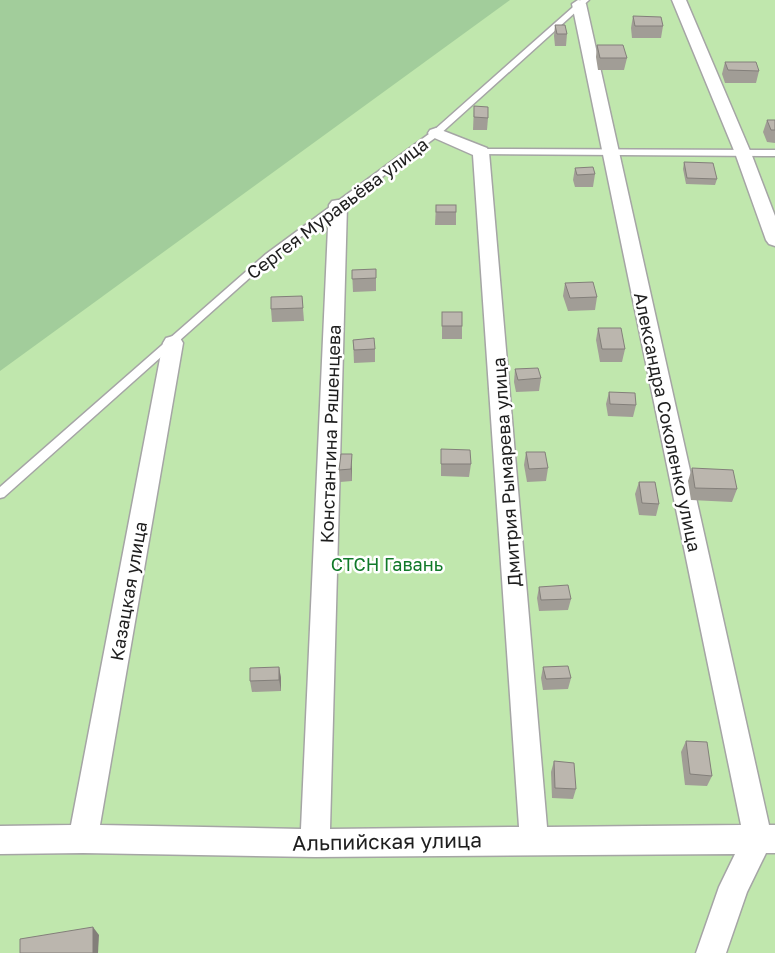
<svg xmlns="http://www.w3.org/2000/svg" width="775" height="953" font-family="'Golos Text',sans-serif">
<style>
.grass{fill:#c0e7ad}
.forest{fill:#a2cd9b}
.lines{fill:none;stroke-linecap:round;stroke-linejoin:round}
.lane-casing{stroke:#a5a5a5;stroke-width:3}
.street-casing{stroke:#a5a5a5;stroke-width:3}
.lane{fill:#fff;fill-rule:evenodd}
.street{fill:#fff;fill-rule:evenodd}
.wall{fill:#a19d96}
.shaded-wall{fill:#837f7a}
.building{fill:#bbb6ae;stroke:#837f7a}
.labels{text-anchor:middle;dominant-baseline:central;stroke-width:5;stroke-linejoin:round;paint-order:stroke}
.street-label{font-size:18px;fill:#1e1e1e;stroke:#fff}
.park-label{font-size:18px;fill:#107929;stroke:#fff}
.near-street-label{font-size:21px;fill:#1e1e1e;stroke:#fff}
</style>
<rect width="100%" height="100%" fill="#efede5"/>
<polygon class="grass" points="499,0 775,0 775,953 0,953 0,368"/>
<polygon class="forest" points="0,0 510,0 0,371"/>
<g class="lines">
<defs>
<g id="lane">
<polygon points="581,0 589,0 439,135 272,258 4,497 0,498 0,487 266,254 433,131"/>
<polygon points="481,149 775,150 775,156 478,154 477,152"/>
</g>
<g id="street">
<polygon points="578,0 584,1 586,4 769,825 775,825 775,853 766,853 747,892 726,953 696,953 719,887 735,854 315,857 83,853 0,854 0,826 71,825 163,343 166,338 173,336 180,338 183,343 100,825 301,829 329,205 332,201 338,200 344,201 347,205 330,829 519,827 473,155 430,136 428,133 430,130 436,128 487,148 489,152 547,827 741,825 572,4"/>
<polygon points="672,0 686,0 751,153 775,216 775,246 769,244 766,240 735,153"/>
</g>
</defs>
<use href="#lane" class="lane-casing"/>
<use href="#street" class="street-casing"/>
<use href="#lane" class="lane"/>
<use href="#street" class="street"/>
</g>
<g class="wall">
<polygon points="633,16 663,26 661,38 632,38 631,28"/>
<polygon points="555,25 567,34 566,46 555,46 554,36"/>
<polygon points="597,45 627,58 624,70 598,70 596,57"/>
<polygon points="725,62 759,71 756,83 725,83 722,74"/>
<polygon points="474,106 488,118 487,130 473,130"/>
<polygon points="767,120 775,120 775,143 767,142 763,132"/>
<polygon points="684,162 717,179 715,185 686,184 683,169"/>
<polygon points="575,168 595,174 593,187 575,187 573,180"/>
<polygon points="436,205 456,212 456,225 435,225"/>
<polygon points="352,270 376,278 376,291 353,292"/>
<polygon points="565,283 597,297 595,310 568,311 563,296"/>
<polygon points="302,296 304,321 272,322 271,309"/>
<polygon points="442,312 462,326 462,339 442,339"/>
<polygon points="598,328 625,349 622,362 600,362 596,340"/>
<polygon points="353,340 375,349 375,362 354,363"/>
<polygon points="515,369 541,378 539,391 516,392 514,382"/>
<polygon points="609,392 636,405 633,417 608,416 606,404"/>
<polygon points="441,449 471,464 469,477 441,476"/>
<polygon points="526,452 548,468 546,481 527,482 524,465"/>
<polygon points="352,466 352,481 340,482 339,470"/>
<polygon points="692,468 737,489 732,502 691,500 688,481"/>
<polygon points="639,482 659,504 656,516 639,515 635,494"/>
<polygon points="539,587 571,599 568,610 539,611 537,598"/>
<polygon points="279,667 281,678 281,691 252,692 250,681"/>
<polygon points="543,667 571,678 568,689 543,690 541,678"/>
<polygon points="686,741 712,776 707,786 685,785 681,752"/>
<polygon points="554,761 576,789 573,799 552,798 551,772"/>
</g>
<g class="shaded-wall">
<polygon points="352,454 352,481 351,469"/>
<polygon points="279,667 281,678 281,691 279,680"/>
<polygon points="93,927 99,935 98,953 93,953"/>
</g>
<g class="building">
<polygon points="633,16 661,17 663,26 635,26"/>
<polygon points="555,25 565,25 567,34 557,34"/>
<polygon points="597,45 623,45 627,58 600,58"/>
<polygon points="725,62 756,62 759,71 728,70"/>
<polygon points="474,106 488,107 488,118 474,117"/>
<polygon points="767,120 775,120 775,130 771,130"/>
<polygon points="684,162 713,163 717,179 687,178"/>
<polygon points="593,167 595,174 577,175 575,168"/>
<rect x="436" y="205" width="20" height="7"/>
<polygon points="376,269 376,278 352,279 352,270"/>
<polygon points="593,282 597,297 570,298 565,283"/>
<polygon points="302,296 303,308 271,309 271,297"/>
<rect x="442" y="312" width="20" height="14"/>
<polygon points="598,328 621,328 625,349 602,349"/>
<polygon points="374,338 375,349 354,350 353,340"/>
<polygon points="538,368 541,378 518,380 515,369"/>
<polygon points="609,392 635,393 636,405 610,404"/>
<polygon points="441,449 470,450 471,464 441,464"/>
<polygon points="526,452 545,452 548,468 529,469"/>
<polygon points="341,454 352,454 351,469 339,470"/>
<polygon points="692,468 733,470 737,489 695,488"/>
<polygon points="639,482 655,482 659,504 642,503"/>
<polygon points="568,585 571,599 541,600 539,587"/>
<polygon points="568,666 571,678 546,679 543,667"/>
<polygon points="279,667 279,680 250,681 250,668"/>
<polygon points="686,741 707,742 712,776 690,774"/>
<polygon points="554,761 574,763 576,789 555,788"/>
<polygon points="93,927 93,953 20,953 20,939"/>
</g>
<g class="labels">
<g class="street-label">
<text transform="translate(337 208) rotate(-37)">Сергея Муравьёва улица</text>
<text transform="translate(668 422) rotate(78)">Александра Соколенко улица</text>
<text transform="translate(330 434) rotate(-88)">Константина Ряшенцева</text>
<text transform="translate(506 472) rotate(-94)">Дмитрия Рымарева улица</text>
<text transform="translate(128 591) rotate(-80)">Казацкая улица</text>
</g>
<g class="park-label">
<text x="387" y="564">СТСН Гавань</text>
</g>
<g class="near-street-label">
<text transform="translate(387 841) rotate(-1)">Альпийская улица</text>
</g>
</g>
</svg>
